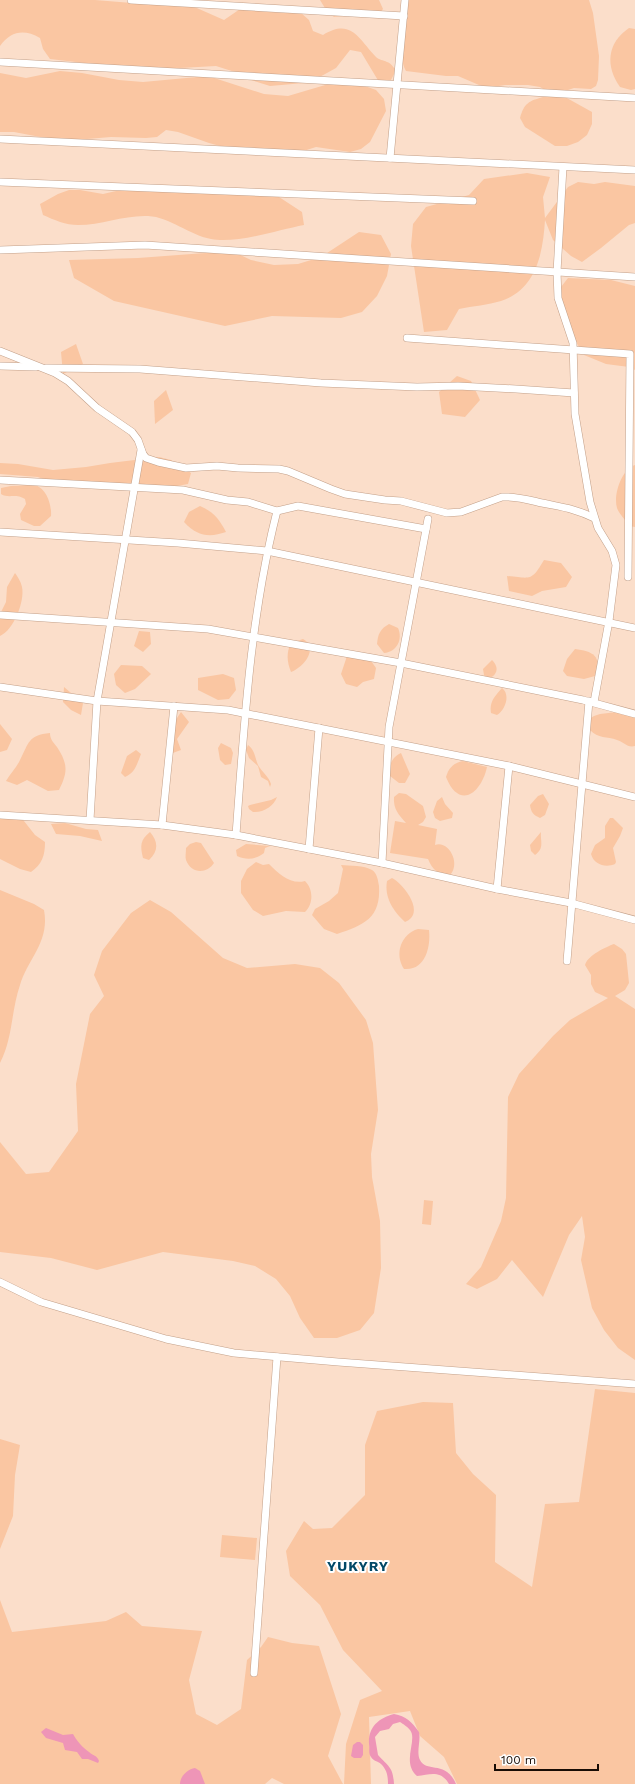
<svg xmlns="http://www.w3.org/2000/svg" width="635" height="1784" font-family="'Work Sans',sans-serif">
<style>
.green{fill:#fac6a2}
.water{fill:#ee95b7}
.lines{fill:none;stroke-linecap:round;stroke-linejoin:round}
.minor-casing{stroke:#c3a089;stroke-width:8}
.minor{stroke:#fff;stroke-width:7}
.labels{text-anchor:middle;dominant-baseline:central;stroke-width:4;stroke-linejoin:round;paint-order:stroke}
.district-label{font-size:14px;font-weight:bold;letter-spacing:1px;fill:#024866;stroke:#fff}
</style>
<rect width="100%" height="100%" fill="#fbdeca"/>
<g class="green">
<path d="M0,0H95L132,3L190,5L224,20L243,7L266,12L301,13L309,20L313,31L323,35C351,18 358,38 376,57C379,60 383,60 387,62C391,63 393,67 396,70L391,80L379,82L361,52L350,50L336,68L316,79L304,83L270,86L248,79L238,73L216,66L144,70L50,59L43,49L40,38C24,29 11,31 0,46Z"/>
<polygon points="320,0 379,0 383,9 379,14 350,15 334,17 328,13"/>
<path d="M406,0H589L593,13L599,56L598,80L596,86L591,89L574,88L562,92L545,90L540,87L528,85H505L486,88L458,76H446L406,71C399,59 404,50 405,38C406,25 405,12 406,0Z"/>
<path d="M629,28L635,29V89L631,90L620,87C605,66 607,43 629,28Z"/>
<polygon points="60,71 82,73 119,80 143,82 208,76 264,94 288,96 332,83 354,82 376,90 384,99 386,111 370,142 361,149 350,152 316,147 294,154 282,154 248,147 224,147 209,143 178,132 166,130 157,137 146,138 111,137 75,140 51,139 14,132 0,132 0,73 26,78"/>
<path d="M543,97H565L592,112V124L587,135L578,142L567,146H555L525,127L520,118C524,103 529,101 543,97Z"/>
<path d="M527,173L550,177L543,197L545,218L568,187L578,182L594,184L605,182L635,186V223L629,225L601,248L582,262L571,256L553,240L545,220C543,252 537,289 501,301C488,305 473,306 459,309L447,330L424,332L411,246L413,224L426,207L469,195L484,179Z"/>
<path d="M138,186L268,193L279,197L302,212L304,225C278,230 236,244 211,239C189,235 170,217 148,216C124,215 102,225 78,225C66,225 54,220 43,215L40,204L58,194L69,190H80L103,194Z"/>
<polygon points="359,232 381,235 391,254 387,276 377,296 362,312 341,318 272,316 225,326 114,301 74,278 69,260 138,258 232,251 251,260 274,265 298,264 321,257"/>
<polygon points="568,278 611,280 635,286 635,370 629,367 606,364 584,355 560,316 554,296"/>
<polygon points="76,344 83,364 63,374 61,352"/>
<polygon points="457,376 471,381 480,400 465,417 442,414 439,392"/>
<polygon points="166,390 173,410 155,424 154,401"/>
<polygon points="159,457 171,460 191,473 188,484 177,486 143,487 94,484 71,487 59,486 38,477 0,474 0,463 18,464 53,470 86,467 110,463"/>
<path d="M635,465V527L629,526C626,520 619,514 617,508C613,494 622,469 635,465Z"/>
<path d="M33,485C46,486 52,505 51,516L40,526H34L21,520L20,514L26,504L25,499C15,493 9,499 1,494V488L11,486Z"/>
<path d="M200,506C214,512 219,519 226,532C209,538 197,536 184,522L189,512Z"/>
<path d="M544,560L561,563L572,577L566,587L542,591L532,596L509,591L507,576C531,578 531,582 544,560Z"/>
<path d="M15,573C18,577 21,582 22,587C25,601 14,630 0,636V614L6,602L7,587Z"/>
<path d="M389,624L398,628C403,639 397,652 384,653L377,644C378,634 380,629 389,624Z"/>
<polygon points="139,631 150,632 151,644 143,652 134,646"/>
<path d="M303,639C319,648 304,667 291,672C287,662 286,653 291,643Z"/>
<path d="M575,649C592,651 603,656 595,676L584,679L567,676L563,671L567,659Z"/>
<polygon points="348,653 369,658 376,668 374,679 363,682 357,687 346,684 341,674"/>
<path d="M492,660C500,668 497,676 487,679L484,675L483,669Z"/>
<polygon points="121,665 142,666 151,674 135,689 125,693 116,685 114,674"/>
<polygon points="223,674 234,678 236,690 229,699 218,700 198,690 198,678"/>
<polygon points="64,687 83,703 81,715 71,710 63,702"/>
<path d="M502,688C511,695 505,710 497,715L491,713C489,702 495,696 502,688Z"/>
<path d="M181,712L189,722L177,739L181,750L170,754C163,737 171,727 181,712Z"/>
<path d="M617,712L623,715L635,714V746C627,748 624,742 617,740C607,736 598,739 590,730L589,719L594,716L600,714Z"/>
<polygon points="0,724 12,739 7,750 0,752"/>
<path d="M50,733C50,739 53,742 57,747C68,764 68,772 59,790L48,791L27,780L17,785L6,781C10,774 17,767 20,760C29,743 28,735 50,733Z"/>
<polygon points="221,743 231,748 233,753 231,764 225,765 220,760 218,748"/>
<path d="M248,745C255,750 255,758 258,765C262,772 269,777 271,784L270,787L268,781L261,777L258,766L249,758L246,750Z"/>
<path d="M136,750L141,754C137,764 135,773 125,777L121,773L127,756Z"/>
<path d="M401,753L410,774L405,783H399L390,776C389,765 391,758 401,753Z"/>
<path d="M463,761L487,767C481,794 459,810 446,777C449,767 454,763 463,761Z"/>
<path d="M399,793L406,794L423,806L426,817L423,822L418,825L437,829L435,845C449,840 462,865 449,876C439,876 432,869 428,859L390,853L395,821L406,823C399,815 393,809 394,797Z"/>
<path d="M543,794L549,804L545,815L540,818C533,815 531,812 530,805L538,796Z"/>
<path d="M277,797C274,806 263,813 253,812L249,809L248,806L250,805L271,800Z"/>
<polygon points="442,797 445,804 453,813 452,818 440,821 435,818 433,812 437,801"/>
<path d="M20,816L35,835L45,842C45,856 42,864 31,872L20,869L0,859V818Z"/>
<path d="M610,818H613L623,828L620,836L613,848L616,862L615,864C606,868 594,865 591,854L595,845L605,838V826Z"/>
<polygon points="65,823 86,829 98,830 102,841 80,836 56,834 51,824"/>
<path d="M150,832C158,841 159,851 149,860L143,858C140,846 140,840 150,832Z"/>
<path d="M541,832C540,841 545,848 535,855L531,851L530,845Z"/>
<path d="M196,842L201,843L214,863C207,874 191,874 186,860C185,857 186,852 186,848L190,844Z"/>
<path d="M246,844L270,846L265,848L264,853C255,860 246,860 237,856L236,850Z"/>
<path d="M256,862L263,865L269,864C279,874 291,885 305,881C314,890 313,904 305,912L286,911L263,916L253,910L241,893V881L247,869Z"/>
<path d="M341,865C350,866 364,865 372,870C377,873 378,880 379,886C381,918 364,925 337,934L324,929L312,915L315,909L329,901L338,893L343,869Z"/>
<path d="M392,878C405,885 426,914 405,922C394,912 384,898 387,881Z"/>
<path d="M0,890L34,904L44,910C50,942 28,958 20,985C11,1011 13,1038 0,1063Z"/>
<polygon points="150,900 171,912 223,958 247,968 295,964 320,968 339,983 366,1020 373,1043 378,1110 371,1154 372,1177 380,1221 381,1268 374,1313 360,1330 337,1338 314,1338 300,1318 290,1296 276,1279 255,1266 233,1261 163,1252 97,1270 51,1258 0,1252 0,1142 26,1174 49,1172 78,1131 76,1084 90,1014 104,996 94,975 102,951 131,913"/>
<path d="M418,929L429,930C431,947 425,971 404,969C394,954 401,934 418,929Z"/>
<path d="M614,944L622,949L626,954L629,983L625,990L615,996L635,1009V1360L618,1348L604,1330L592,1308L581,1260L585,1237L582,1216L569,1235L543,1297L512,1260L497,1279L477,1289L466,1284L481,1267L501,1221L506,1198L508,1097L519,1074L553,1036L570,1020L608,998L595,992L591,984V975L585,965C588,955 606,947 614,944Z"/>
<polygon points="424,1200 433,1201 431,1225 422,1224"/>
<polygon points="595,1389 635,1393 635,1784 457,1784 444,1757 420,1736 410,1711 369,1717 371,1784 344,1784 346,1744 360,1700 382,1691 343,1650 320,1605 290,1576 286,1551 304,1521 313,1529 332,1528 365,1495 365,1445 377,1411 423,1402 453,1403 456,1453 473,1474 496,1495 495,1562 532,1587 545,1504 579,1502"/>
<polygon points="0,1439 20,1445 15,1475 13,1516 0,1549"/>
<polygon points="222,1535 257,1538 255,1560 220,1557"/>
<polygon points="0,1600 12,1632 106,1621 126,1612 142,1626 202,1631 189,1680 196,1714 217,1725 241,1709 247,1660 261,1647 268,1637 292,1643 319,1646 341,1714 328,1756 343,1784 284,1784 272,1778 265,1784 0,1784"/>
</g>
<g class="water">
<path d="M394,1714C406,1716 412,1722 419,1732C421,1741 416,1752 420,1760C426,1773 446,1760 456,1784H449C441,1770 431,1774 417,1776C401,1762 418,1740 410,1730C408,1727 403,1724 400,1722L393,1724L389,1729L380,1731L375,1737L378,1755C389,1767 393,1767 394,1784H388C388,1776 387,1770 381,1764C378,1761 373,1761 371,1757C368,1753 370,1749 369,1744C368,1728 378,1718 394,1714Z"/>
<path d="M46,1728L63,1735L73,1734C76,1740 83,1748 89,1752C93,1756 97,1755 99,1761L98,1763L88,1759H82L77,1752L65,1750L63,1743L46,1738L41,1732Z"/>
<polygon points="357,1742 360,1742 363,1745 363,1755 361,1758 354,1758 351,1756 353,1745"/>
<path d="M195,1768L200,1771L205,1784H180C180,1776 188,1769 195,1768Z"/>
</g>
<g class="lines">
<defs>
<g id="minor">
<polyline points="131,0 404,16"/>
<polyline points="0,62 635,98"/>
<polyline points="0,139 635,170"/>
<polyline points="390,158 405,0"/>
<polyline points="563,167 557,272 558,298 573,343 575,414 590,502 598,528 612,551 616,565 609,621 594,702"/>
<polyline points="0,182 473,201"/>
<polyline points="0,250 145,245 635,277"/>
<polyline points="407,338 630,354 628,577"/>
<path d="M0,351L55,373L68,381L97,408L132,432L138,440L143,454L146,458L158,462L186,468L217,466L238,468L279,469L288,471L331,489L345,494L385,500L401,501L447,513L461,512L502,497C516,496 529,500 542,503C561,507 577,509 594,518"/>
<polyline points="0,366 36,367"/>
<polyline points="46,368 140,369 321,383 417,387 458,386 516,389 574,393"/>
<polyline points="0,480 183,490 227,500 248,502 277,511 298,506 426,529"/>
<polyline points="0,532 178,543 267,551 635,628"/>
<polyline points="0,615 208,629 401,663 583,700 635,714"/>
<polyline points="0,687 97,701 228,710 509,766 635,797"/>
<polyline points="0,815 162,825 236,835 382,863 497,889 571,903 635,920"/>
<polyline points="90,820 97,701 141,450"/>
<polyline points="162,825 174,706"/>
<path d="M236,835C244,727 250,617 277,511"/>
<polyline points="309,849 319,728"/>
<polyline points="382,863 389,727 428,519"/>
<polyline points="497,889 509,766"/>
<polyline points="567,961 589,701"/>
<polyline points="0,1282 41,1302 166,1339 234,1353 338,1362 635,1384"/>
<polyline points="254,1673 277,1357"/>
</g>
</defs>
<use href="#minor" class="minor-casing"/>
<use href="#minor" class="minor"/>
</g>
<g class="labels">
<g class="district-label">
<text x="358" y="1566">YUKYRY</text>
</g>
</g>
<path d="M495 1764v6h103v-6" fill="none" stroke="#180c05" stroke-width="2"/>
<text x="501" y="1764" font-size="12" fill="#180c05" stroke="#ffffff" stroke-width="3" paint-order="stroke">100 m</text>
</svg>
